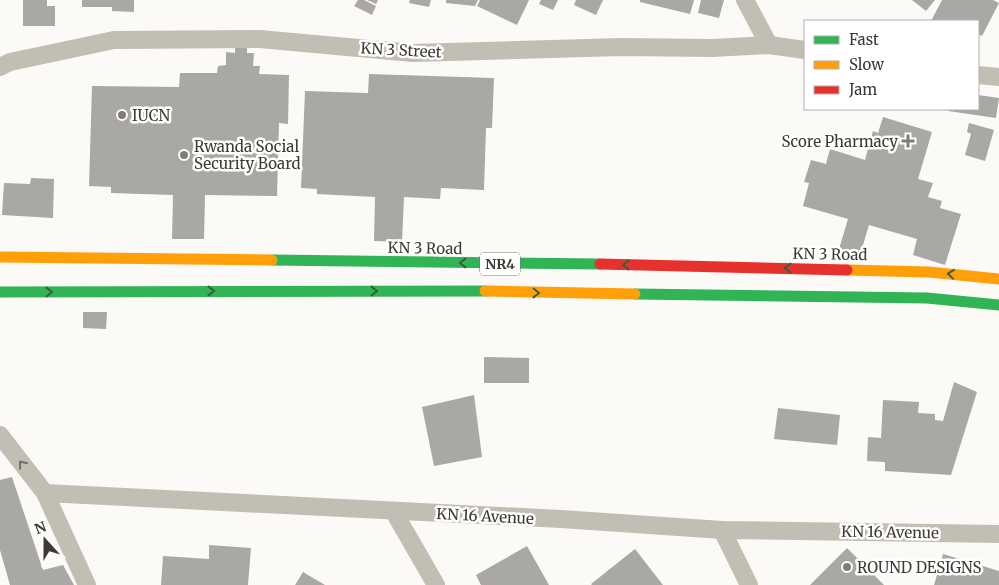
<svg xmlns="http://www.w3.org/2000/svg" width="999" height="585" font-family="Merriweather,serif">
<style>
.building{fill:#aaa8a4}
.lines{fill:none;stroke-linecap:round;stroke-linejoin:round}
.street{stroke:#c3beb3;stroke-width:18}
.fast{stroke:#30b455;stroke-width:11}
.slow{stroke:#ff9f0a;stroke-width:11}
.jam{stroke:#e5322d;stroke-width:11}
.oneway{stroke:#395f3d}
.oneway2{stroke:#736f66}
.poi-dot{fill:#807d77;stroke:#fff;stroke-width:2}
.labels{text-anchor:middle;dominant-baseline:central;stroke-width:5;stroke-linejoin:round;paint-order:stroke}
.shield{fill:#fff;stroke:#777570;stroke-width:1}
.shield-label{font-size:14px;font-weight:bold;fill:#3d3a33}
.street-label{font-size:15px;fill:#3d3a33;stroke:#fff}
.poi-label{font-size:15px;fill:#3d3a33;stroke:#fff;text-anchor:start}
</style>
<rect width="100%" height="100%" fill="#fcfaf6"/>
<g class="building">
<polygon points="23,0 47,0 47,6 55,6 55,26 23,26"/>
<polygon points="82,0 134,0 134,12 112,11 112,7 82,7"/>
<polygon points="358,0 364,0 376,6 372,15 354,6"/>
<polygon points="367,0 378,0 376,4"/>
<polygon points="410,0 431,0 429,7 409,3"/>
<polygon points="446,0 478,0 475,6 446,3"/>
<polygon points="480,0 529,0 517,25 477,6"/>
<polygon points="541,0 558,0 553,10 539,4"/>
<polygon points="576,0 603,0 596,15 574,5"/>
<polygon points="640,0 694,0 690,14 640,2"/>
<polygon points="701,0 724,0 719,18 698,13"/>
<polygon points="912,0 935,0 926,11"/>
<polygon points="942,0 993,0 999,3 982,36 978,34 978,21 931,21"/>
<polygon points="235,47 247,47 247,53 254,53 253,66 260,66 259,74 289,75 288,124 279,123 277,196 205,195 204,239 172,239 173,195 111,193 111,187 89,186 92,86 179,87 180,73 217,73 218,66 226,65 226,52 235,53"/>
<polygon points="369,74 494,78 492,128 486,128 484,190 441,188 440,199 404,197 402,242 374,241 375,197 317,194 317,189 301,188 305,91 368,93"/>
<polygon points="978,95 999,98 996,118 948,111 948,109 978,109"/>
<polygon points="883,117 932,132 918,179 933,183 928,197 942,201 940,208 961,214 945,265 913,255 917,239 869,225 860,255 839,249 848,219 803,206 809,183 804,182 811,160 826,164 830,149 865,160 873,131 878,133"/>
<polygon points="969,123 994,130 985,161 965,155 971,134 967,132"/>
<polygon points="31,178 54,179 53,218 2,215 4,183 30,184"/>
<polygon points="83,312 107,312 106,329 83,328"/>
<polygon points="484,357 529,358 529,383 484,383"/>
<polygon points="954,382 977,392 951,475 885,471 885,462 867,461 868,437 881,438 883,400 919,402 918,413 935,414 935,420 943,421"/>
<polygon points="474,395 482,457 434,466 422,407"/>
<polygon points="778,408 840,415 837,445 774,439"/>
<polygon points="12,477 43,570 63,565 74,585 10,585 0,550 0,480"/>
<polygon points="209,545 251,548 248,585 161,585 163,556 209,559"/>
<polygon points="527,546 549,585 481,585 476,575"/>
<polygon points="847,548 884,585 810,585"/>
<polygon points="635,549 663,585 592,585 591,584"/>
<polygon points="943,554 999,571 999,585 934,585"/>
<polygon points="303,572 325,585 295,585"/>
</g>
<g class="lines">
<g class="street">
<polyline points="745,0 769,45"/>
<polyline points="0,67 10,62 114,40 260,39 413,53 621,47 712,48 769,45 805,50"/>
<polyline points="978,75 999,77"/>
<polyline points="0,435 45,493 87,585"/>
<polyline points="45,493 561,519 722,530 999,534"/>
<polyline points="394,512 436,585"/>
<polyline points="722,530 749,585"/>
</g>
<g class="fast">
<polyline points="272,260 600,264"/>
<polyline points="0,292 485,291"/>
<polyline points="635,294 927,298 999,305"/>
</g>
<g class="slow">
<polyline points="0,257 272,260"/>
<polyline points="847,270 929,272 999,279"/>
<polyline points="485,291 635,294"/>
</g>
<polyline class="jam" points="600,264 847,270"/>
</g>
<defs><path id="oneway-chevron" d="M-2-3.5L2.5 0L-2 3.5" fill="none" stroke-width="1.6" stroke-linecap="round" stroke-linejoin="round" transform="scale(1.25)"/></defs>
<g class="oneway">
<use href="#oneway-chevron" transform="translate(463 263) rotate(-180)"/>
<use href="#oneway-chevron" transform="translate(626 265) rotate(-180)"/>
<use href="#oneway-chevron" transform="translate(788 268) rotate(-179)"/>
<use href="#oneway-chevron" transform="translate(951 274) rotate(-174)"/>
<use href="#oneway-chevron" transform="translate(211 291)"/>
<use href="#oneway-chevron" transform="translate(374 291)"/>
<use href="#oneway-chevron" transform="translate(49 292) rotate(-1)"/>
<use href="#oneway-chevron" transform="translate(536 293) rotate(1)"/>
</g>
<use class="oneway2" href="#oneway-chevron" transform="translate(22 464) rotate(-128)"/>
<g class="poi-dot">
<circle cx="122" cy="115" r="5"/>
<path d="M905.5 133.5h5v5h5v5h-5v5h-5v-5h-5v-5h5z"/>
<circle cx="184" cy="155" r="5"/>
<circle cx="847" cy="567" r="5"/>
</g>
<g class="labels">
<rect class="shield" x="480" y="252.5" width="40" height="23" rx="4"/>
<g class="shield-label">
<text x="500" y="264">NR4</text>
</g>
<g class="street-label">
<text transform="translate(401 50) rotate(3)">KN 3 Street</text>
<text transform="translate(425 248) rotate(1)">KN 3 Road</text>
<text transform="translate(830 254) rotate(1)">KN 3 Road</text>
<text transform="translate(485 516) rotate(3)">KN 16 Avenue</text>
<text transform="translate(890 532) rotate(1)">KN 16 Avenue</text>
</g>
<g class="poi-label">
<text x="132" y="115">IUCN</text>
<text x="898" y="141" text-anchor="end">Score Pharmacy</text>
<text x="194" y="146">Rwanda Social<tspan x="194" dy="17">Security Board</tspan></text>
<text x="857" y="567">ROUND DESIGNS</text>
</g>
</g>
<rect x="804" y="20" width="175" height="90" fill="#ffffff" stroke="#b1b0ad"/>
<rect x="814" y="36" width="25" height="8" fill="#30b455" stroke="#b1b0ad"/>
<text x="849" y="45" font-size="15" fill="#3d3a33">Fast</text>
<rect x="814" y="61" width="25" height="8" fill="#ff9f0a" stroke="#b1b0ad"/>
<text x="849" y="70" font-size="15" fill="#3d3a33">Slow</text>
<rect x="814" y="86" width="25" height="8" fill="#e5322d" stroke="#b1b0ad"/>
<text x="849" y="95" font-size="15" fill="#3d3a33">Jam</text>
<g transform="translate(45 540) rotate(339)" stroke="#ffffff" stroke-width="4" paint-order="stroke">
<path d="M0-4L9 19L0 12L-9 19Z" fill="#3d3a33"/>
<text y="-8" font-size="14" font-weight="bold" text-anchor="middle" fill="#3d3a33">N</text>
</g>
</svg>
